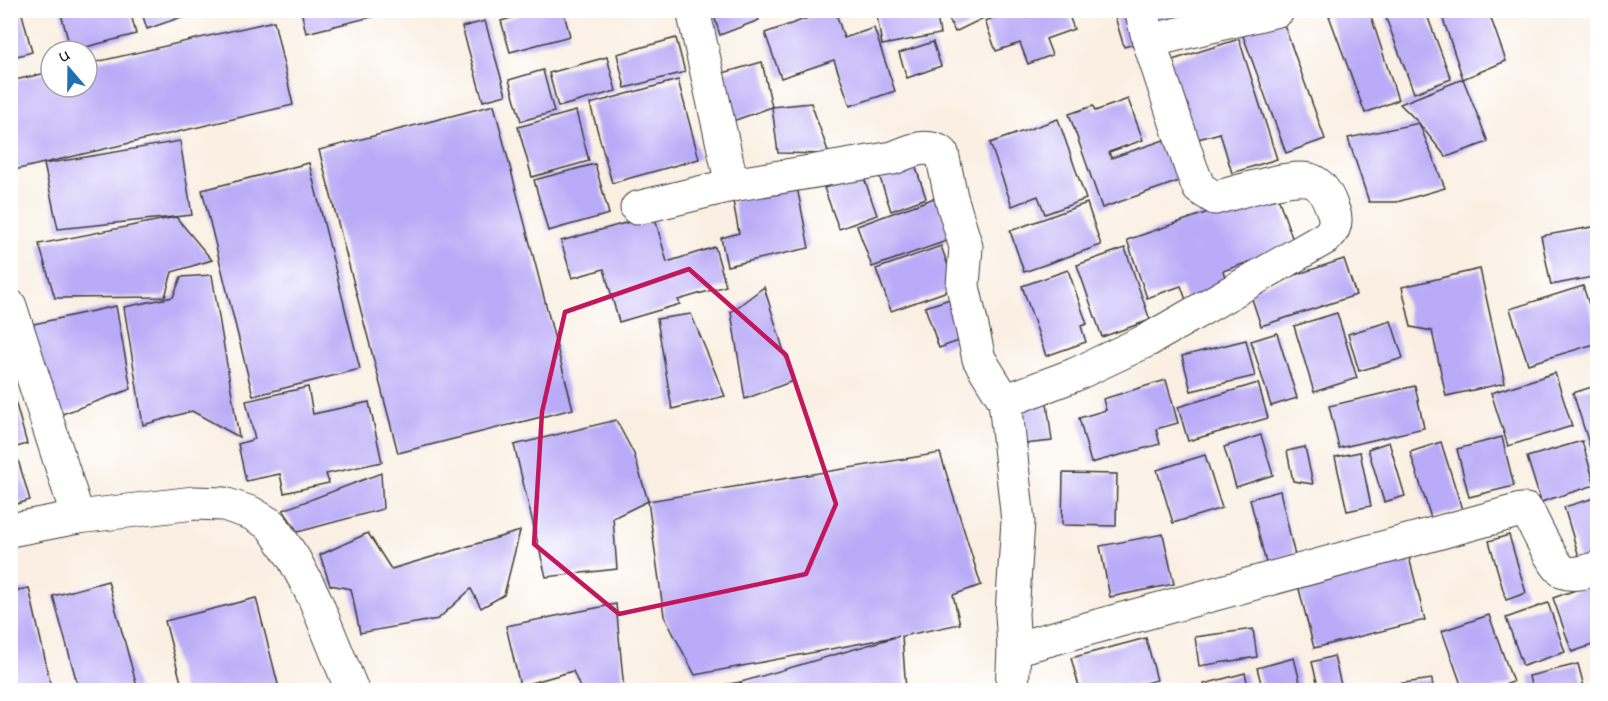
<svg xmlns="http://www.w3.org/2000/svg" width="1608" height="701" font-family="'Indie Flower',sans-serif">
<style>
.building{fill:#b9abf7}
.lines{fill:none;stroke-linecap:round;stroke-linejoin:round}
.minor-casing{stroke:#3d3c3a;stroke-width:35}
.minor{stroke:#fff;stroke-width:33}
.marked{fill:none;stroke:#c2185b;stroke-width:4.5;stroke-linejoin:round}
</style>
<rect width="100%" height="100%" fill="#fff"/>
<filter id="ink" filterUnits="userSpaceOnUse"><feTurbulence type="fractalNoise" baseFrequency=".0167" numOctaves="2"/><feDisplacementMap in="SourceGraphic" scale="12" xChannelSelector="R" yChannelSelector="G"/><feConvolveMatrix kernelMatrix="1 2 1 2 8 2 1 2 1" color-interpolation-filters="sRGB"/></filter>
<filter id="wash" filterUnits="userSpaceOnUse"><feTurbulence type="fractalNoise" baseFrequency=".008" numOctaves="4" result="noise"/><feDisplacementMap in="SourceGraphic" scale="24" xChannelSelector="R" yChannelSelector="G"/><feGaussianBlur stdDeviation="1.35" result="paint"/><feColorMatrix in="noise" values="0 0 0 0 0 0 0 0 0 0 0 0 0 0 0 0 0 1.4 0 .05"/><feComposite in="paint" operator="in"/></filter>
<g filter="url(#wash)">
<rect width="100%" height="100%" fill="#faefe2"/>
<g id="blocks">
<g class="building">
<polygon points="10,10 21,10 32,52 10,58"/>
<polygon points="60,10 130,10 136,34 71,51"/>
<polygon points="141,10 199,10 199,11 147,29"/>
<polygon points="301,10 396,10 396,11 306,33"/>
<polygon points="537,10 563,10 570,36 510,52 501,21"/>
<polygon points="712,10 757,10 759,20 720,35"/>
<polygon points="831,10 835,10 844,38 874,28 895,91 850,106 834,60 781,78 765,33"/>
<polygon points="876,10 936,10 940,34 882,45"/>
<polygon points="945,10 988,10 990,15 955,32"/>
<polygon points="1014,10 1023,10 1026,18 1047,10 1067,10 1074,29 1046,39 1052,55 1028,64 1020,43 996,51 985,21"/>
<polygon points="1113,10 1135,10 1144,41 1124,47"/>
<polygon points="1153,10 1185,10 1188,23 1160,31"/>
<polygon points="1345,10 1369,10 1398,100 1365,113 1329,16"/>
<polygon points="1383,10 1425,10 1451,79 1414,93"/>
<polygon points="1440,10 1488,10 1506,61 1463,79"/>
<polygon points="1282,19 1325,139 1286,153 1242,33"/>
<polygon points="274,21 293,105 10,171 10,81 51,72 51,87 87,87 87,64"/>
<polygon points="485,21 506,95 483,101 462,27"/>
<polygon points="676,38 685,72 625,88 617,54"/>
<polygon points="1239,39 1277,159 1232,173 1220,133 1191,141 1166,62"/>
<polygon points="933,42 941,66 907,78 899,53"/>
<polygon points="607,57 616,91 558,107 549,73"/>
<polygon points="762,62 772,107 733,121 723,73"/>
<polygon points="543,70 554,112 521,121 509,80"/>
<polygon points="1463,79 1488,142 1446,157 1417,121 1400,104"/>
<polygon points="678,80 699,159 612,183 590,104"/>
<polygon points="1128,99 1143,140 1109,152 1111,158 1164,140 1179,181 1102,208 1069,114 1093,106 1095,111"/>
<polygon points="811,103 829,154 778,153 772,107"/>
<polygon points="494,105 573,409 398,453 319,150"/>
<polygon points="576,111 589,161 532,177 518,127"/>
<polygon points="1058,119 1086,199 1045,214 1038,196 1012,206 990,143"/>
<polygon points="1419,123 1445,188 1397,202 1369,202 1348,138"/>
<polygon points="180,141 192,215 58,229 44,164"/>
<polygon points="914,162 926,198 891,211 879,175"/>
<polygon points="309,163 360,369 253,396 202,190"/>
<polygon points="595,164 609,214 548,231 534,180"/>
<polygon points="863,175 877,215 839,229 824,188"/>
<polygon points="797,187 809,248 727,266 721,238 739,233 733,201"/>
<polygon points="1275,189 1295,246 1223,271 1228,285 1186,300 1181,286 1147,298 1127,240"/>
<polygon points="943,195 958,237 872,267 857,226"/>
<polygon points="1087,203 1101,245 1024,272 1010,231"/>
<polygon points="654,215 667,262 715,247 726,286 678,300 680,304 619,322 604,269 572,278 561,241"/>
<polygon points="176,217 212,260 172,272 165,297 55,298 39,244"/>
<polygon points="1598,226 1598,276 1551,285 1541,236"/>
<polygon points="941,246 956,288 891,311 876,269"/>
<polygon points="1125,248 1150,320 1102,337 1077,265"/>
<polygon points="1344,259 1356,295 1261,326 1249,290"/>
<polygon points="1480,269 1505,383 1446,396 1432,331 1411,327 1402,287"/>
<polygon points="1068,270 1087,324 1081,326 1086,342 1046,356 1022,286"/>
<polygon points="212,275 239,437 192,411 143,425 124,307 173,297 181,277"/>
<polygon points="1583,286 1598,332 1598,343 1528,364 1510,309"/>
<polygon points="764,287 793,381 745,399 731,312"/>
<polygon points="953,298 967,338 939,348 925,307"/>
<polygon points="116,306 131,389 54,417 29,325"/>
<polygon points="1337,313 1357,378 1314,392 1294,326"/>
<polygon points="691,314 725,396 672,409 657,319"/>
<polygon points="1391,321 1403,358 1359,371 1348,334"/>
<polygon points="1277,333 1297,398 1271,406 1251,341"/>
<polygon points="1246,340 1255,376 1191,391 1182,356"/>
<polygon points="1555,373 1572,426 1508,446 1491,393"/>
<polygon points="1166,380 1178,423 1156,429 1160,444 1091,463 1079,418 1106,410 1103,399"/>
<polygon points="1258,383 1268,418 1188,441 1178,407"/>
<polygon points="1598,385 1598,448 1591,450 1573,393"/>
<polygon points="1415,386 1424,428 1339,448 1329,406"/>
<polygon points="308,387 313,414 369,402 382,462 326,474 329,483 284,493 280,474 246,481 238,444 255,439 246,401"/>
<polygon points="1046,396 1052,441 1024,444 1018,400"/>
<polygon points="14,397 27,444 10,449 10,398"/>
<polygon points="616,420 634,454 648,501 613,518 617,569 546,577 514,445"/>
<polygon points="1261,435 1273,475 1236,487 1224,447"/>
<polygon points="1502,437 1514,486 1469,497 1457,449"/>
<polygon points="1582,441 1595,485 1541,502 1527,457"/>
<polygon points="1389,442 1405,496 1384,502 1368,449"/>
<polygon points="1441,442 1462,509 1431,518 1410,452"/>
<polygon points="1305,447 1313,484 1293,481 1287,451"/>
<polygon points="1360,452 1371,506 1347,511 1335,457"/>
<polygon points="16,453 30,500 10,506 10,455"/>
<polygon points="940,453 981,585 953,595 960,624 902,636 906,690 743,690 741,682 899,636 695,675 664,616 648,501"/>
<polygon points="1205,455 1222,508 1173,523 1157,470"/>
<polygon points="381,473 383,509 298,532 283,510"/>
<polygon points="1063,473 1117,474 1116,526 1062,525"/>
<polygon points="1280,491 1295,556 1266,563 1250,499"/>
<polygon points="1598,497 1598,555 1580,560 1564,507"/>
<polygon points="520,531 504,595 481,608 471,589 438,619 360,633 351,589 330,585 320,555 368,533 391,569"/>
<polygon points="1163,534 1174,584 1110,597 1100,546"/>
<polygon points="1509,535 1526,593 1506,600 1489,541"/>
<polygon points="1409,557 1425,620 1314,648 1298,585"/>
<polygon points="108,581 138,690 79,690 53,596"/>
<polygon points="1598,582 1598,643 1572,652 1553,598"/>
<polygon points="29,588 52,690 10,690 10,592"/>
<polygon points="256,598 279,688 269,690 183,690 165,621"/>
<polygon points="1548,603 1565,652 1523,666 1506,618"/>
<polygon points="616,604 624,690 581,690 573,671 520,686 506,626"/>
<polygon points="1489,615 1513,682 1489,690 1463,690 1442,631"/>
<polygon points="1253,629 1257,657 1199,666 1195,637"/>
<polygon points="1146,638 1157,680 1117,690 1080,690 1071,658"/>
<polygon points="1334,656 1341,685 1319,690 1312,662"/>
<polygon points="1294,658 1302,690 1263,690 1257,668"/>
<polygon points="1578,664 1585,690 1532,690 1529,676"/>
<polygon points="1245,673 1249,690 1205,690 1204,684"/>
<polygon points="1432,679 1433,690 1391,690 1390,685"/>
<polygon points="741,682 740,690 701,690 701,689"/>
</g>
</g>
</g>
<g filter="url(#ink)">
<use href="#blocks" fill-opacity="0" stroke="#3d3c3a" stroke-width="1.5"/>
<g class="lines">
<defs>
<g id="minor">
<polyline points="693,10 732,185"/>
<polyline points="1149,41 1278,10"/>
<path d="M637,208L732,185L893,158C910,151 925,143 942,153L951,197L966,247L963,286L979,359L1005,401L1018,521L1012,614L1014,649L1012,690"/>
<polyline points="10,306 78,517"/>
<path d="M1005,401L1074,375L1148,340L1327,237C1336,228 1337,219 1332,208C1328,196 1322,184 1310,180C1292,174 1235,193 1215,198L1199,188L1191,168L1149,41L1141,10"/>
<polyline points="10,530 78,517 194,503 224,504 251,513 271,525 294,559 314,597 352,690"/>
<path d="M1014,649L1521,510H1526L1529,514C1535,526 1554,567 1564,572C1574,576 1588,571 1598,568"/>
</g>
</defs>
<use href="#minor" class="minor-casing"/>
<use href="#minor" class="minor"/>
</g>
</g>
<path class="marked" d="M689,269L786,355L836,504L806,574L619,614L534,544L542,412L565,312Z"/>
<rect width="1608" height="701" fill="none" stroke="#fff" stroke-width="36"/>
<g transform="translate(69 69) rotate(340)"><circle r="28" fill="#ffffff" stroke="#a4a4a4" stroke-width="1.5"/>
<path d="M0-4.5L10 22L0 15L-10 22Z" fill="#1f6fb2"/>
<text y="-9" font-size="16" font-weight="bold" text-anchor="middle" fill="#1c1c1c">U</text>
</g>
</svg>
